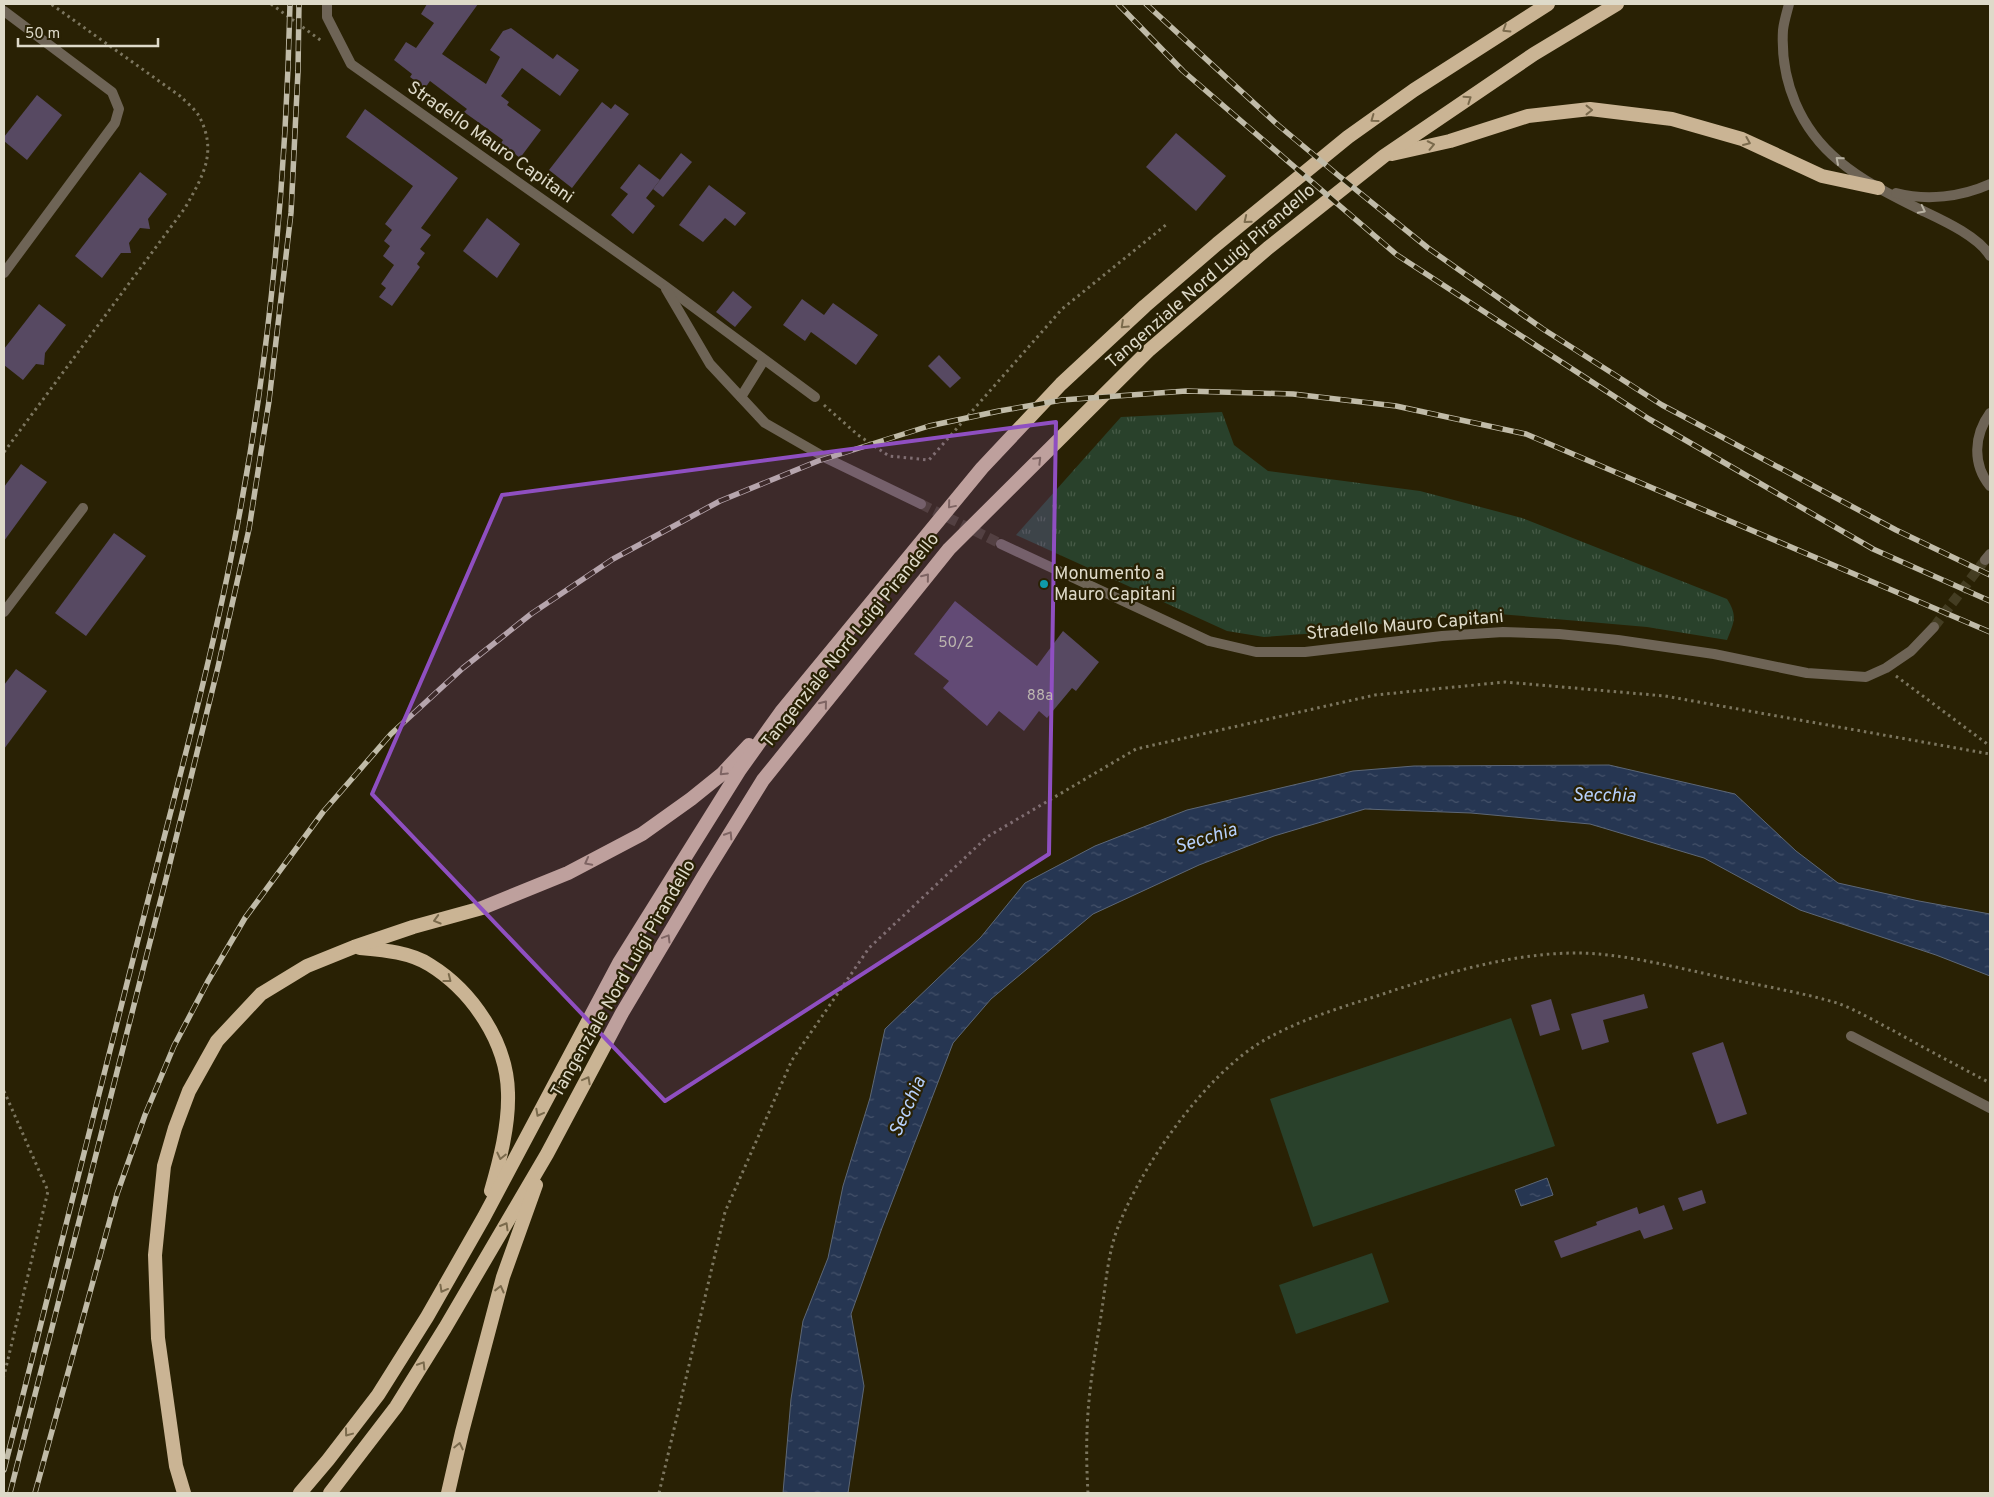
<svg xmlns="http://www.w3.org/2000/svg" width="1994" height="1497" font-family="Overpass,sans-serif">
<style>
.grass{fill:url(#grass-tufts)}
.pitch{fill:#29412b}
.water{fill:url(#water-ripples);stroke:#5d6776}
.building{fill:#574962}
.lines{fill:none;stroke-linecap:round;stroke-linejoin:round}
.minor-tunnel{stroke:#443d22;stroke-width:10;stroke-dasharray:10 5;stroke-linecap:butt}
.path{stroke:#7c765f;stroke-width:3;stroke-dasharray:2.5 4;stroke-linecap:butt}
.minor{stroke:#6e6456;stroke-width:10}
.tertiary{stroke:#6e6456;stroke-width:10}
.trunk{stroke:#cab494;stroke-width:14}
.rail-casing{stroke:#c0bba8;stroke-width:5.5}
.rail{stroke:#292104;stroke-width:4;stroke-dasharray:11;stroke-linecap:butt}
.oneway{stroke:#7a6a4c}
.oneway2{stroke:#b7b1a1}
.marked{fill:#8f4fc1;fill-opacity:0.2;stroke:#8f4fc1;stroke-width:4;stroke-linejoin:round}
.culture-dot{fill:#0f9aa8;stroke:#292104;stroke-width:2}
.labels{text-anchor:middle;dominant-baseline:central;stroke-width:4.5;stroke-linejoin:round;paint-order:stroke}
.number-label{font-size:15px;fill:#bcb6af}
.street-label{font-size:18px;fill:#dedac9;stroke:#292104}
.poi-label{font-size:18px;fill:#dedac9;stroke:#292104;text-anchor:start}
.water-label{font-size:19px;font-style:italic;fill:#b7d1fd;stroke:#292104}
</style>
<defs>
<pattern id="grass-tufts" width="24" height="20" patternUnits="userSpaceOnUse" patternTransform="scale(1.25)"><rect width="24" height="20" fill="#29412b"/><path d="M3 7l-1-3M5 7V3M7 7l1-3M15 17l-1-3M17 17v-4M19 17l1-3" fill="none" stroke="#485c48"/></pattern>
<pattern id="water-ripples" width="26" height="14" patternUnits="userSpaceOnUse" patternTransform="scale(1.25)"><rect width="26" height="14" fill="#263652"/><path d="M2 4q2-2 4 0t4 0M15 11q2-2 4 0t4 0" fill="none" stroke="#45526a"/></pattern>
</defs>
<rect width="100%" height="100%" fill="#292104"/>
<path class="grass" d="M1222,412L1234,445L1268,471L1420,491L1522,518L1727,599C1738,616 1734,622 1727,640L1647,627L1499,614L1412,619L1332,632L1264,637L1227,631L1016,535L1121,417Z"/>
<g class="pitch">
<polygon points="1511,1018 1555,1146 1313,1227 1270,1099"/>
<polygon points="1372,1253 1389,1302 1296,1334 1279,1285"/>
</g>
<g class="water">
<polygon points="1609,765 1735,794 1796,851 1838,883 1919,901 1990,914 1990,976 1936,955 1800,910 1704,858 1590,824 1471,813 1365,809 1274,836 1199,865 1093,914 991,999 953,1043 882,1228 851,1314 864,1386 848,1493 783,1493 791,1399 803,1321 828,1258 843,1186 870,1098 885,1029 981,937 1025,883 1095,846 1187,810 1353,771 1414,766"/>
<polygon points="1547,1178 1553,1195 1521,1206 1515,1190"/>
</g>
<g class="building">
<polygon points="427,4 478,4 442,54 486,84 500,57 490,50 503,31 511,28 553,59 557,54 579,70 560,96 522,68 501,96 509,102 507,105 541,130 520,158 501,143 503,140 464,112 467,109 430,81 425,88 410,77 412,74 394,60 406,42 416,48 434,23 421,14"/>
<polygon points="37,95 62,115 27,160 4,141 4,137"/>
<polygon points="602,102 611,109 615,104 629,114 572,188 549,170"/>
<polygon points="365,109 458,178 421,228 431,235 420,249 425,253 417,264 420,267 392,306 379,297 386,288 381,284 394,265 383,256 390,246 384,241 392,230 385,224 413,186 346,137"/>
<polygon points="1176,133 1226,176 1196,211 1146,167"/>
<polygon points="681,153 692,162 663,197 653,189"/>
<polygon points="639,164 660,180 646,198 655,206 633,234 611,215 628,194 620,188"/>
<polygon points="140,172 167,194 148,219 150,229 140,228 129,243 131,253 121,253 102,278 75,256"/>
<polygon points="709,185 746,213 735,226 725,218 703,242 679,225"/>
<polygon points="487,218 520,244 497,278 463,251"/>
<polygon points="733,291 752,307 735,327 716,312"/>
<polygon points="802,299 824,315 833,303 878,335 856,365 811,332 805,341 783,325"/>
<polygon points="39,304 66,325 45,353 44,365 36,364 23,380 4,365 4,349"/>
<polygon points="939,355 961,378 950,388 928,366"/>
<polygon points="21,464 47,482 4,541 4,487"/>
<polygon points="114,533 146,556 86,636 55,613"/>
<polygon points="955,601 1037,666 1063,631 1099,662 1076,691 1072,688 1047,718 1039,711 1024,731 999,711 987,726 943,688 949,681 914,654"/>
<polygon points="16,669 47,691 4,749 4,685"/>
<polygon points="1644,994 1648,1008 1603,1020 1609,1042 1582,1050 1571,1014"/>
<polygon points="1551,999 1560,1030 1540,1036 1531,1005"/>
<polygon points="1723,1042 1747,1114 1717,1124 1692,1053"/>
<polygon points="1702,1190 1706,1203 1683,1211 1678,1198"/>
<polygon points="1664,1205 1673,1229 1644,1239 1640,1230 1561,1258 1554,1241 1597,1225 1596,1222 1637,1207 1639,1214"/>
</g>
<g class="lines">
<g class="minor-tunnel">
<polyline points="921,504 1001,544"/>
<polyline points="1934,627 1985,560"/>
</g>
<g class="path">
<polyline points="271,4 323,42"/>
<polyline points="824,405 858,435 889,456 929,460 1062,309 1167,224"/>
<path d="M4,452L185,208C203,176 218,152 199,116C195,109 186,102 180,96L51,4"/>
<polyline points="1896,676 1990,746"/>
<polyline points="4,1091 48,1191 4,1376"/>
<polyline points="659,1493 725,1212 792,1060 869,948 987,837 1136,749 1375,695 1505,682 1665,696 1990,754"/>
<path d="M1088,1493C1086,1459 1086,1425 1090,1391C1093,1363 1098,1336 1102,1309C1106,1282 1108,1253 1118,1227C1142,1165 1204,1077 1261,1042C1300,1019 1343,1007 1386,993C1451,971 1529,948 1599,954C1641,958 1683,969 1725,978C1762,986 1800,992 1837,1003C1857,1010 1876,1022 1894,1031C1926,1049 1958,1066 1990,1083"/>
</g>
<g class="minor">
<polyline points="327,4 327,17 351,64 665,286 815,397"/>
<polyline points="4,11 112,92 119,109 115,123 4,273"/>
<polyline points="666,289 710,364 765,423 826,458 921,504"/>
<polyline points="741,397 764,360"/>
<path d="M1990,413C1974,435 1972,464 1990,486"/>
<polyline points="1001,544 1209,641 1256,652 1305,652 1442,636 1503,632 1559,634 1618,640 1714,654 1807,673 1866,677 1886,668 1911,651 1934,627"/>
<polyline points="1985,560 1990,554"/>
<polyline points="4,612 83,508"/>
<polyline points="1851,1036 1990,1108"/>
</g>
<g class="tertiary">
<path d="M1789,4C1787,12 1784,21 1783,30C1780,81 1800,129 1839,161C1864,182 1893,196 1921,210C1942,220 1978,236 1990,256"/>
<path d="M1896,193C1927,201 1961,197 1990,184"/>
</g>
<g class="trunk">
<polyline points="1392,154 1450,141 1528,116 1590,109 1672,119 1742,139 1822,176 1878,188"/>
<path d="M360,948C382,950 410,952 430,965C472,991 507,1042 508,1093C509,1125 500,1160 491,1191"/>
<polyline points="184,1493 176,1466 158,1338 155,1255 164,1166 175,1128 189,1091 217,1041 261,994 307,966 354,947 413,927 482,908 568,873 642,834 691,799 722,774 749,745"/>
<polyline points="300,1493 328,1460 378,1395 427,1317 484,1217 619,963 739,771 781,712 982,468 1061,384 1145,306 1217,244 1348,137 1414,90 1548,4"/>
<polyline points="330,1493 396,1407 445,1328 547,1154 622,1013 703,877 763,780 949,549 1148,351 1268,248 1384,156 1534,54 1617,4"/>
<polyline points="448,1493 462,1432 503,1277 536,1185"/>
</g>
<defs>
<g id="rail">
<polyline points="1118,4 1183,71 1397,255 1649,419 1873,549 1990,601"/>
<polyline points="1146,4 1278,125 1339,176 1428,248 1543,329 1662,405 1896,530 1990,575"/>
<path d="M4,1470C51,1282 99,1095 146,908C178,782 213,655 237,527C270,355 286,179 290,4"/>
<polyline points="10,1493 166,879 218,667 249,529 269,401 291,213 298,71 299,4"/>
<polyline points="35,1493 117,1194 145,1115 174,1046 208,981 245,918 323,812 391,734 463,668 531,614 613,559 720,501 818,461 929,426 999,411 1062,400 1186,391 1293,394 1396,406 1526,434 1990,632"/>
</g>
</defs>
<use href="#rail" class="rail-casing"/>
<use href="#rail" class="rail"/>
</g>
<defs><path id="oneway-chevron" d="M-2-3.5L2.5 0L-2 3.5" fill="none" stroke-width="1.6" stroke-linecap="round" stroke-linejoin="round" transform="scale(1.25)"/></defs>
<g class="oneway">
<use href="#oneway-chevron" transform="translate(1506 29) rotate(148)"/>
<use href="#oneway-chevron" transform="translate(1468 99) rotate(-34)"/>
<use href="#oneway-chevron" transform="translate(1589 110)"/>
<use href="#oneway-chevron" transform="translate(1374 119) rotate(144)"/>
<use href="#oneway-chevron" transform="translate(1747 142) rotate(23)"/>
<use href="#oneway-chevron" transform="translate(1431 145) rotate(-12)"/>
<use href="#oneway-chevron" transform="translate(1247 220) rotate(141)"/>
<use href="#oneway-chevron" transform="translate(1124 325) rotate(137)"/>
<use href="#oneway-chevron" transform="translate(1038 460) rotate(-45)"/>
<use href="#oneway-chevron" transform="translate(951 505) rotate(130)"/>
<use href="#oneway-chevron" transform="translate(926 577) rotate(-51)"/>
<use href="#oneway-chevron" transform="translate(824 704) rotate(-51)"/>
<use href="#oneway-chevron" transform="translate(723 772) rotate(136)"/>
<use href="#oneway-chevron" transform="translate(729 835) rotate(-58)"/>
<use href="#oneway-chevron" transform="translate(588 862) rotate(152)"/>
<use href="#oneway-chevron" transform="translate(437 920) rotate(164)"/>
<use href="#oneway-chevron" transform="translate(667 938) rotate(-59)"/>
<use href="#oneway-chevron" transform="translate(448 979) rotate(38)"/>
<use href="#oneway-chevron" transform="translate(587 1080) rotate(-62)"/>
<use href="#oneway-chevron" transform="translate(539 1113) rotate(118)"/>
<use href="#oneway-chevron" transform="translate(501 1156) rotate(103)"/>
<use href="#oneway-chevron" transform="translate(505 1226) rotate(-60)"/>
<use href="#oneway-chevron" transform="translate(443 1289) rotate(119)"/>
<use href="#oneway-chevron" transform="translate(500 1289) rotate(-76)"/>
<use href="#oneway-chevron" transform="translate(422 1365) rotate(-58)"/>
<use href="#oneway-chevron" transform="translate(348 1433) rotate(127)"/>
<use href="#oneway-chevron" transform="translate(459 1446) rotate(-77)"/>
</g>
<g class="oneway2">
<use href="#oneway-chevron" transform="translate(1839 160) rotate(-139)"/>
<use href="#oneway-chevron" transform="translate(1922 210) rotate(27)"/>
</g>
<path class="marked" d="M1056,422L1049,854L665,1101L372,794L502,495Z"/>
<circle class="culture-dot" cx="1044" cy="584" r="5"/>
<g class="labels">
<g class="number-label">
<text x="956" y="643">50/2</text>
<text x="1040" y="696">88a</text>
</g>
<g class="street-label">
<text transform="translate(490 143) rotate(35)">Stradello Mauro Capitani</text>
<text transform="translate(1211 277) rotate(-41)">Tangenziale Nord Luigi Pirandello</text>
<text transform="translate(1405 626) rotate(-5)">Stradello Mauro Capitani</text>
<text transform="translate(851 641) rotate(-51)">Tangenziale Nord Luigi Pirandello</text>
<text transform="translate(624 979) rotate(-60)">Tangenziale Nord Luigi Pirandello</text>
</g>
<g class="poi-label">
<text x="1054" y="574">Monumento a<tspan x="1054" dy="21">Mauro Capitani</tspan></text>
</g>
<g class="water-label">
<text transform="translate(1604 796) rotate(1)">Secchia</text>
<text transform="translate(1206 839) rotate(-17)">Secchia</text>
<text transform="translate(908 1107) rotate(-66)">Secchia</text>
</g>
</g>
<rect width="1994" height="1497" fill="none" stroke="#dedac9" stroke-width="10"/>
<path d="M18 38v8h140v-8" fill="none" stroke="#dedac9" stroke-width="2.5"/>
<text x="25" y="38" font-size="15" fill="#dedac9" stroke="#292104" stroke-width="4" paint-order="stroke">50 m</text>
</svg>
